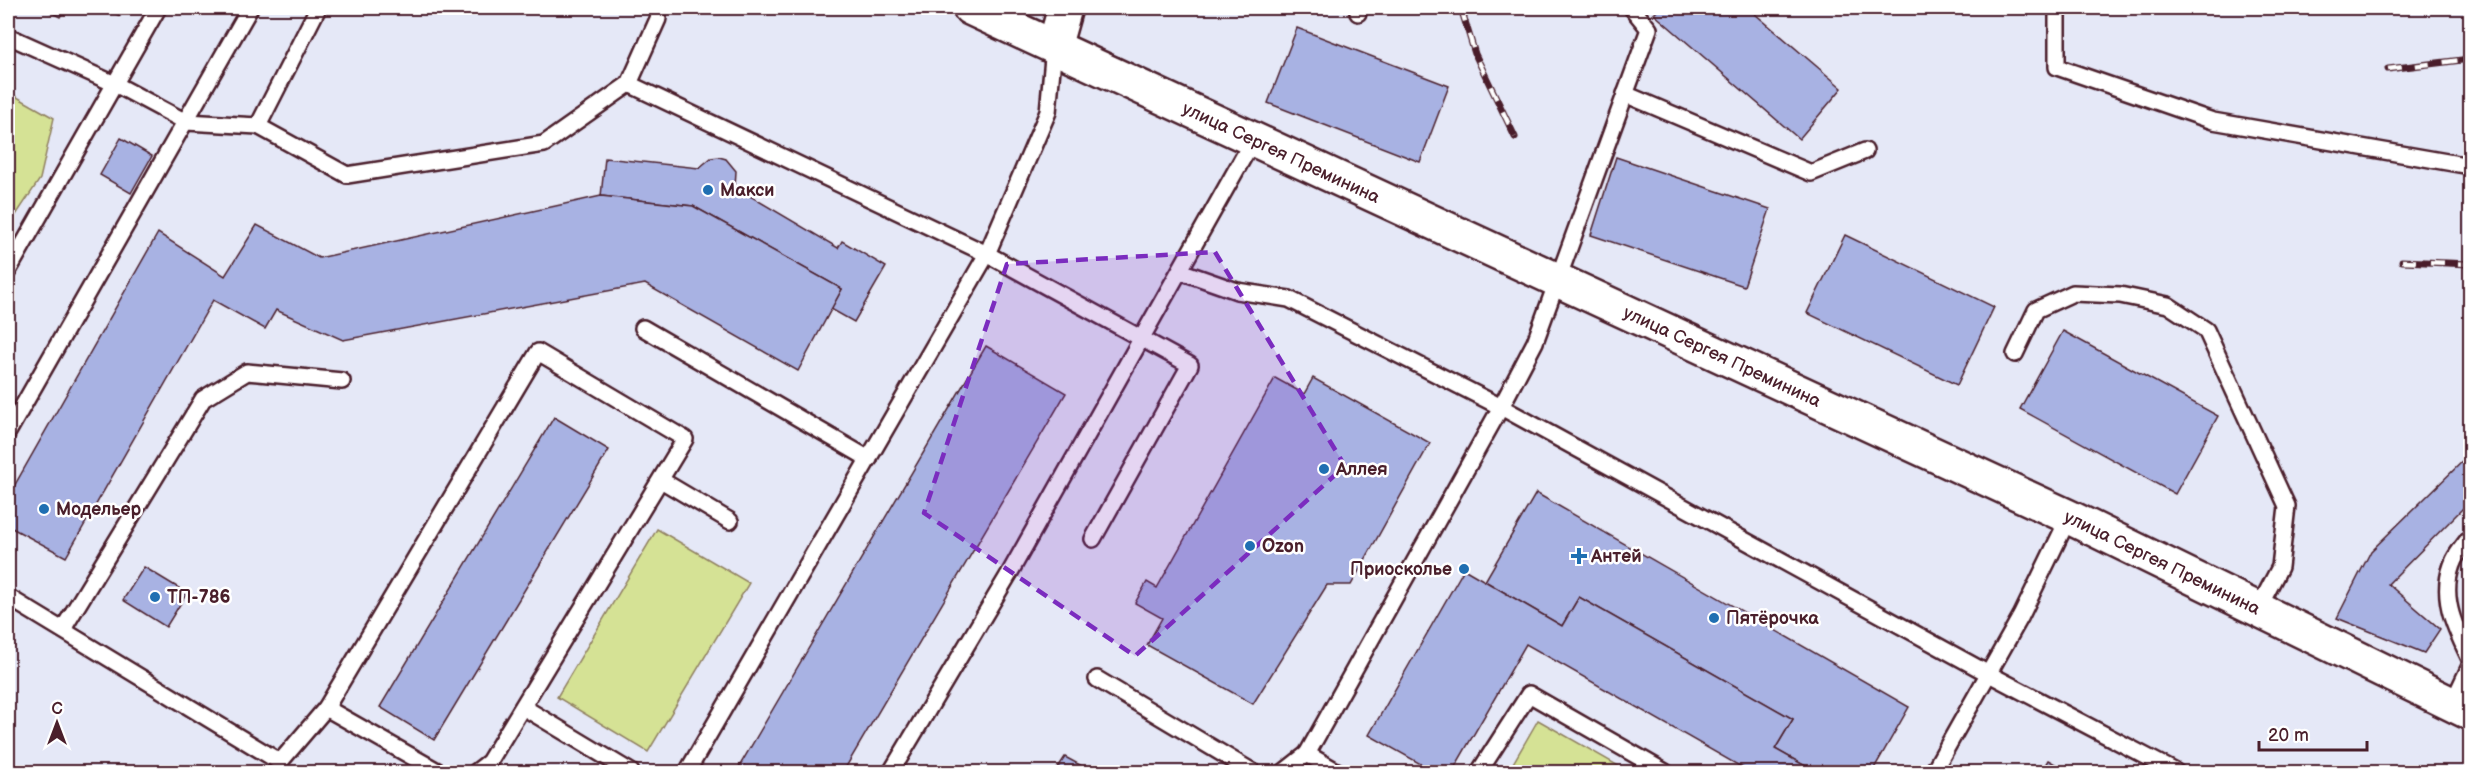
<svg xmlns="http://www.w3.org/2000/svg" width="2478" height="780" font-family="'Balsamiq Sans',sans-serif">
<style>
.green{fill:#d5e295;stroke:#908060;stroke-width:1.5}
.building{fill:#a8b2e3;stroke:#4a1f2b;stroke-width:1.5}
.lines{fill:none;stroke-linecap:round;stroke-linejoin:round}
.lane-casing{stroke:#4a1f2b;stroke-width:20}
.secondary-casing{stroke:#4a1f2b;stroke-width:38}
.lane{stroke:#fff;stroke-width:15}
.secondary{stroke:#fff;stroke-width:33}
.rail-casing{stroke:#4a1f2b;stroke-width:7}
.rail{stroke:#fff;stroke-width:4.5;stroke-dasharray:14;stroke-linecap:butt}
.marked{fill:#7b2cbf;fill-opacity:0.2;stroke:#7b2cbf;stroke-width:4.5;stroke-dasharray:12 8;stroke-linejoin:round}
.poi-dot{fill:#1f6fb2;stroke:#fff;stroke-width:2}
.labels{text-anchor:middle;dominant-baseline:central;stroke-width:5;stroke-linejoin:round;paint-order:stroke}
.street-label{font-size:18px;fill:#4a1f2b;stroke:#fff}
.poi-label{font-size:18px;font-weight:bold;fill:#4a1f2b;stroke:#fff;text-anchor:start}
</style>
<rect width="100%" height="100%" fill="#e5e8f7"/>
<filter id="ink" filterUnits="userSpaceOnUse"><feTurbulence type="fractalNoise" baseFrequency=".0167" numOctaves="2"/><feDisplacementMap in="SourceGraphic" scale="12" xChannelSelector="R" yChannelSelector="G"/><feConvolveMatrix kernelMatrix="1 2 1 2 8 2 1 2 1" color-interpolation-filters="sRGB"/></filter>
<g filter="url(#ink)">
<g class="green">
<polygon points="8,92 54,118 40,179 8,227"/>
<polygon points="657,529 749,583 648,752 557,697"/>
<polygon points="1538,720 1629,772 1508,772"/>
</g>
<g class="building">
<polygon points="43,8 65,8 60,17"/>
<polygon points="104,8 125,8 120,16"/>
<polygon points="1660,8 1748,8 1842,88 1799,139 1654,14"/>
<polygon points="1297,28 1449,86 1420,162 1268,103"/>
<polygon points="121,138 152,156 131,193 100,175"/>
<polygon points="719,157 726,159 736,171 735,187 838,248 842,241 886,267 854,322 831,309 842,289 693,206 601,196 605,158 699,168 711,158"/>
<polygon points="1616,157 1770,209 1744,286 1591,235"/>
<polygon points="601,196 693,206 842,289 798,371 645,284 343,340 276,310 265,329 213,300 66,557 8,526 8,497 158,233 225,276 257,225 319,258"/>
<polygon points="1845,235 1994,307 1957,385 1807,313"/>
<polygon points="2063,331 2218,416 2175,494 2020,409"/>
<polygon points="986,346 1066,393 843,772 736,772"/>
<polygon points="1275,378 1304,394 1313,378 1430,443 1351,585 1327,585 1253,704 1147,645 1162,618 1135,603 1147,582 1157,588"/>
<polygon points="554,417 609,450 434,740 380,707"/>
<polygon points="2470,454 2470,501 2388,584 2440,629 2424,653 2337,618 2371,551"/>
<polygon points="1536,493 1909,707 1872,772 1816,772 1775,749 1793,719 1579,597 1562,626 1485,581"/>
<polygon points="144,567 187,593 166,627 123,600"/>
<polygon points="1464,569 1562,626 1579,597 1793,719 1775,749 1816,772 1750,772 1526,644 1452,772 1435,772 1369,735"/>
<polygon points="1065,757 1093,772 1055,772"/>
<polygon points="2048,760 2069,772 2041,772"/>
</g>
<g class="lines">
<defs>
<g id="lane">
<polyline points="1358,8 1358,13"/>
<polyline points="2057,8 2057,67 2213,121 2470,166"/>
<polyline points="8,36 115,84 186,122 258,126 347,175 544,144 629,84 987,254 1190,365 1093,539"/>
<polyline points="629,84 658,19"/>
<polyline points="1625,94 1811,173 1865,151"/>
<polyline points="258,126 318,8"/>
<polyline points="8,271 158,8"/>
<polyline points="1180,271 1237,291 1289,299 1501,407 1989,674 2176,772"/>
<polyline points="643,328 869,459"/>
<polyline points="2015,354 2036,310 2073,293 2120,295 2168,305 2206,330 2287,506 2280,567 2258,609"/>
<polyline points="8,432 250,8"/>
<polyline points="661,480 730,521"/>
<path d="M2470,537C2465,544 2458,552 2454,560C2438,595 2455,628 2470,659"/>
<polyline points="8,597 280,762 326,708 538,352 685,439 489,762 476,772"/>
<polyline points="63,629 203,399 247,372 342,381"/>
<polyline points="1097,679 1253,772"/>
<polyline points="2452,704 2470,666"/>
<polyline points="523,707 631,772"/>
<polyline points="326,708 439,772"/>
<polyline points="687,772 987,254 1048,112 1054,47"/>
<polyline points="891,772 1009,574 1253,140"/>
<polyline points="1284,772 1307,754"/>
<polyline points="1338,772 1307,754 1501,407 1535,342 1649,29 1632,8"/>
<polyline points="1479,772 1529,694 1665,772"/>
<polyline points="1933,772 2021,616 2069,517"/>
</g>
<g id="secondary">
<polyline points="970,8 2069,517 2470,713"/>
<polyline points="1054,47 1065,8"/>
</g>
</defs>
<use href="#lane" class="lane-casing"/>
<use href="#secondary" class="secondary-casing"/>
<use href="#lane" class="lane"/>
<use href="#secondary" class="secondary"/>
<defs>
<g id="rail">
<polyline points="1461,8 1475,54 1515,137"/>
<polyline points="2388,69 2470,59"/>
<polyline points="2402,261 2470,264"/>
</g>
</defs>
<use href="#rail" class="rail-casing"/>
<use href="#rail" class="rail"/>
</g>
</g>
<path class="marked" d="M1215,252L1345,466L1135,656L924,513L1007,264Z"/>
<g class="poi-dot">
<circle cx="708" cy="190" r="6"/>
<circle cx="1324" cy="469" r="6"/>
<circle cx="44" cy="509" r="6"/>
<circle cx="1250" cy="546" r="6"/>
<path d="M1576 547h6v6h6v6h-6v6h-6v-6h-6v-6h6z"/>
<circle cx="1464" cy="569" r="6"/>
<circle cx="155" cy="597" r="6"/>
<circle cx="1714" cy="618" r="6"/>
</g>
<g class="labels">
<g class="street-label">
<text transform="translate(1281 153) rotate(25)">улица Сергея Преминина</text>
<text transform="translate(1722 357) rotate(25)">улица Сергея Преминина</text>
<text transform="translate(2162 563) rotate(26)">улица Сергея Преминина</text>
</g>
<g class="poi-label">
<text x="720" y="190">Макси</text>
<text x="1336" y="469">Аллея</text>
<text x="56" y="509">Модельер</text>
<text x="1262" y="546">Ozon</text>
<text x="1591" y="556">Антей</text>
<text x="1452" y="569" text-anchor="end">Приосколье</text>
<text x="167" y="597">ТП-786</text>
<text x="1726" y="618">Пятёрочка</text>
</g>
</g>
<rect width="2478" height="780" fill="none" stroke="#fff" stroke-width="30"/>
<rect x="15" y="15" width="2448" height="750" fill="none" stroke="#4a1f2b" stroke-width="2" filter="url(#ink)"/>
<g transform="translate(57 723)" stroke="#ffffff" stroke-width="4.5" paint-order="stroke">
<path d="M0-4.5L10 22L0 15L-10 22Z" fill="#4a1f2b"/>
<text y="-9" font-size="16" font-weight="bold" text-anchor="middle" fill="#4a1f2b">С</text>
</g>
<path d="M2259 741v9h108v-9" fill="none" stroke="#4a1f2b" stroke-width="3"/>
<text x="2268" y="741" font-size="18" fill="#4a1f2b" stroke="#ffffff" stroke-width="4.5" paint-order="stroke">20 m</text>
</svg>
